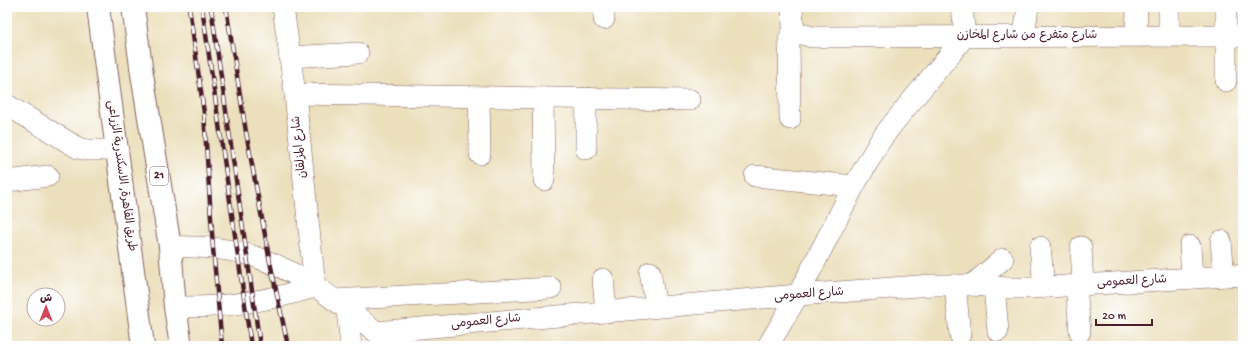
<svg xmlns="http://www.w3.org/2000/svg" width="1250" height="353" font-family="'Gochi Hand','Playpen Sans Arabic',sans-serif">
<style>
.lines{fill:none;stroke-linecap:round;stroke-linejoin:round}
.minor-casing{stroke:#82625e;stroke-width:22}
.highway-casing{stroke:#82625e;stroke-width:24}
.minor{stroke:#fff;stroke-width:21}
.highway{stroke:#fff;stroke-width:22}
.rail-casing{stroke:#4a1f2b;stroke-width:4.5}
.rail{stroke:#fff;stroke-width:3;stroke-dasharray:9;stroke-linecap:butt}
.labels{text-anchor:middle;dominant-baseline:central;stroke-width:3;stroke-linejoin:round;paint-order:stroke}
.shield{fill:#fff;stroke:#80626b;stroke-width:1}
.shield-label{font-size:11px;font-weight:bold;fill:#4a1f2b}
.street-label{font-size:12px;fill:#4a1f2b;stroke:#fff}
</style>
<rect width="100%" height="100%" fill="#fff"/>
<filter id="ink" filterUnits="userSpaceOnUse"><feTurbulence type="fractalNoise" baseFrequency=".025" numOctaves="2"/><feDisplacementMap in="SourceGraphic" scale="8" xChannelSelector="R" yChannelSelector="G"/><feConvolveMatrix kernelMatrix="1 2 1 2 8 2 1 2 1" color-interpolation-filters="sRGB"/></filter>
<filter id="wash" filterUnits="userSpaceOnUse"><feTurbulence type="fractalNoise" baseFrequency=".012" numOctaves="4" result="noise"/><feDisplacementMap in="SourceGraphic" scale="16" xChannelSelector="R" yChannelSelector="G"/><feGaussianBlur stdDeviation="0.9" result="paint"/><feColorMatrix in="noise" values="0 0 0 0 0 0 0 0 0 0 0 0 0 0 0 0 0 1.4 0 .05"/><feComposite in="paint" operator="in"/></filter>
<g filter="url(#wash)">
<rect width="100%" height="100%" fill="#ebdfbc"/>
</g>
<g filter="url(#ink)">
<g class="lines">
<defs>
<g id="minor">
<polyline points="283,7 295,94 315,287"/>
<polyline points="604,7 604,19"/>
<polyline points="792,7 793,26 799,33 812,37 1243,36"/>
<polyline points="1169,35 1169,7"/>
<polyline points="1024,36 1028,7"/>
<polyline points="1136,36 1137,7"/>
<polyline points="290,57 358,53"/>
<polyline points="1226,81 1226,7"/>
<polyline points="295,94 690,100"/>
<polyline points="479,97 480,154"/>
<polyline points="543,98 544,180"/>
<polyline points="7,105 78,148 88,150 118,150"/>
<polyline points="790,119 789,40 791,35 799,33"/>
<polyline points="586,149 586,98"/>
<polyline points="755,176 854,186"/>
<polyline points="7,181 48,176"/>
<polyline points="1221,241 1224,276"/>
<polyline points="1190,246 1192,278"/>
<path d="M170,247C196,246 221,247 246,254C303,270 348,310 394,346"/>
<polyline points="1040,247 1044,287"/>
<polyline points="1081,247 1083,285"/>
<polyline points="650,272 656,307"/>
<polyline points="603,279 606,312"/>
<polyline points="955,285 960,335"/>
<polyline points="972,285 1003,259"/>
<polyline points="1076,285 1080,332"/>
<polyline points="994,287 998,331"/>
<polyline points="334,300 551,288"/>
<path d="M175,307C223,308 269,301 315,287"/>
<polyline points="347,310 351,346"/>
<polyline points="376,332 798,295 932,285 972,285 1008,288 1032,288 1243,275"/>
<polyline points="768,346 798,295 854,186 880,141 891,126 965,36 962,7"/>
</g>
<g id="highway">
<polyline points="98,7 143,346"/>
<polyline points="133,7 142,74 170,247 175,307 181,346"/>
</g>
</defs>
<use href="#minor" class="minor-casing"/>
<use href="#highway" class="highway-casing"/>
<use href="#minor" class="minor"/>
<use href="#highway" class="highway"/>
<defs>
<g id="rail">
<polyline points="189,7 204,113 213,248 222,346"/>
<polyline points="202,7 251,346"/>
<polyline points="211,7 260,346"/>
<polyline points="226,7 246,132 270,262 288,346"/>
</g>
</defs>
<use href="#rail" class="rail-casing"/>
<use href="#rail" class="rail"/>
</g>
</g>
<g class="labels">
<rect class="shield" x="150" y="167" width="18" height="18" rx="3"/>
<g class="shield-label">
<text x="159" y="176">21</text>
</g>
<g class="street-label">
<text x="1027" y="36">شارع متفرع من شارع المخازن</text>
<text transform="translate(300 147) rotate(-96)">شارع المزلقان</text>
<text transform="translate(121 176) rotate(82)">طريق القاهرة, الاسكندرية الزراعى</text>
<text transform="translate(1132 282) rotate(-3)">شارع العمومى</text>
<text transform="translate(809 295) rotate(-4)">شارع العمومى</text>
<text transform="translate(486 322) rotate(-5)">شارع العمومى</text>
</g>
</g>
<rect width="1250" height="353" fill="none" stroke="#fff" stroke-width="24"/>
<g transform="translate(46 307)"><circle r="19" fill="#ffffff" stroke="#b7a5aa"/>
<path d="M0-3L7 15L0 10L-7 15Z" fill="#d1495b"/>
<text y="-6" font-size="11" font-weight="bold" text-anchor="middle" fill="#4a1f2b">ش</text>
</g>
<path d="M1096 319v6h56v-6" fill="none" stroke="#4a1f2b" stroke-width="2"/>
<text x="1102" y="319" font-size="12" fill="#4a1f2b" stroke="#ffffff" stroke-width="3" paint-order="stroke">20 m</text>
</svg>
